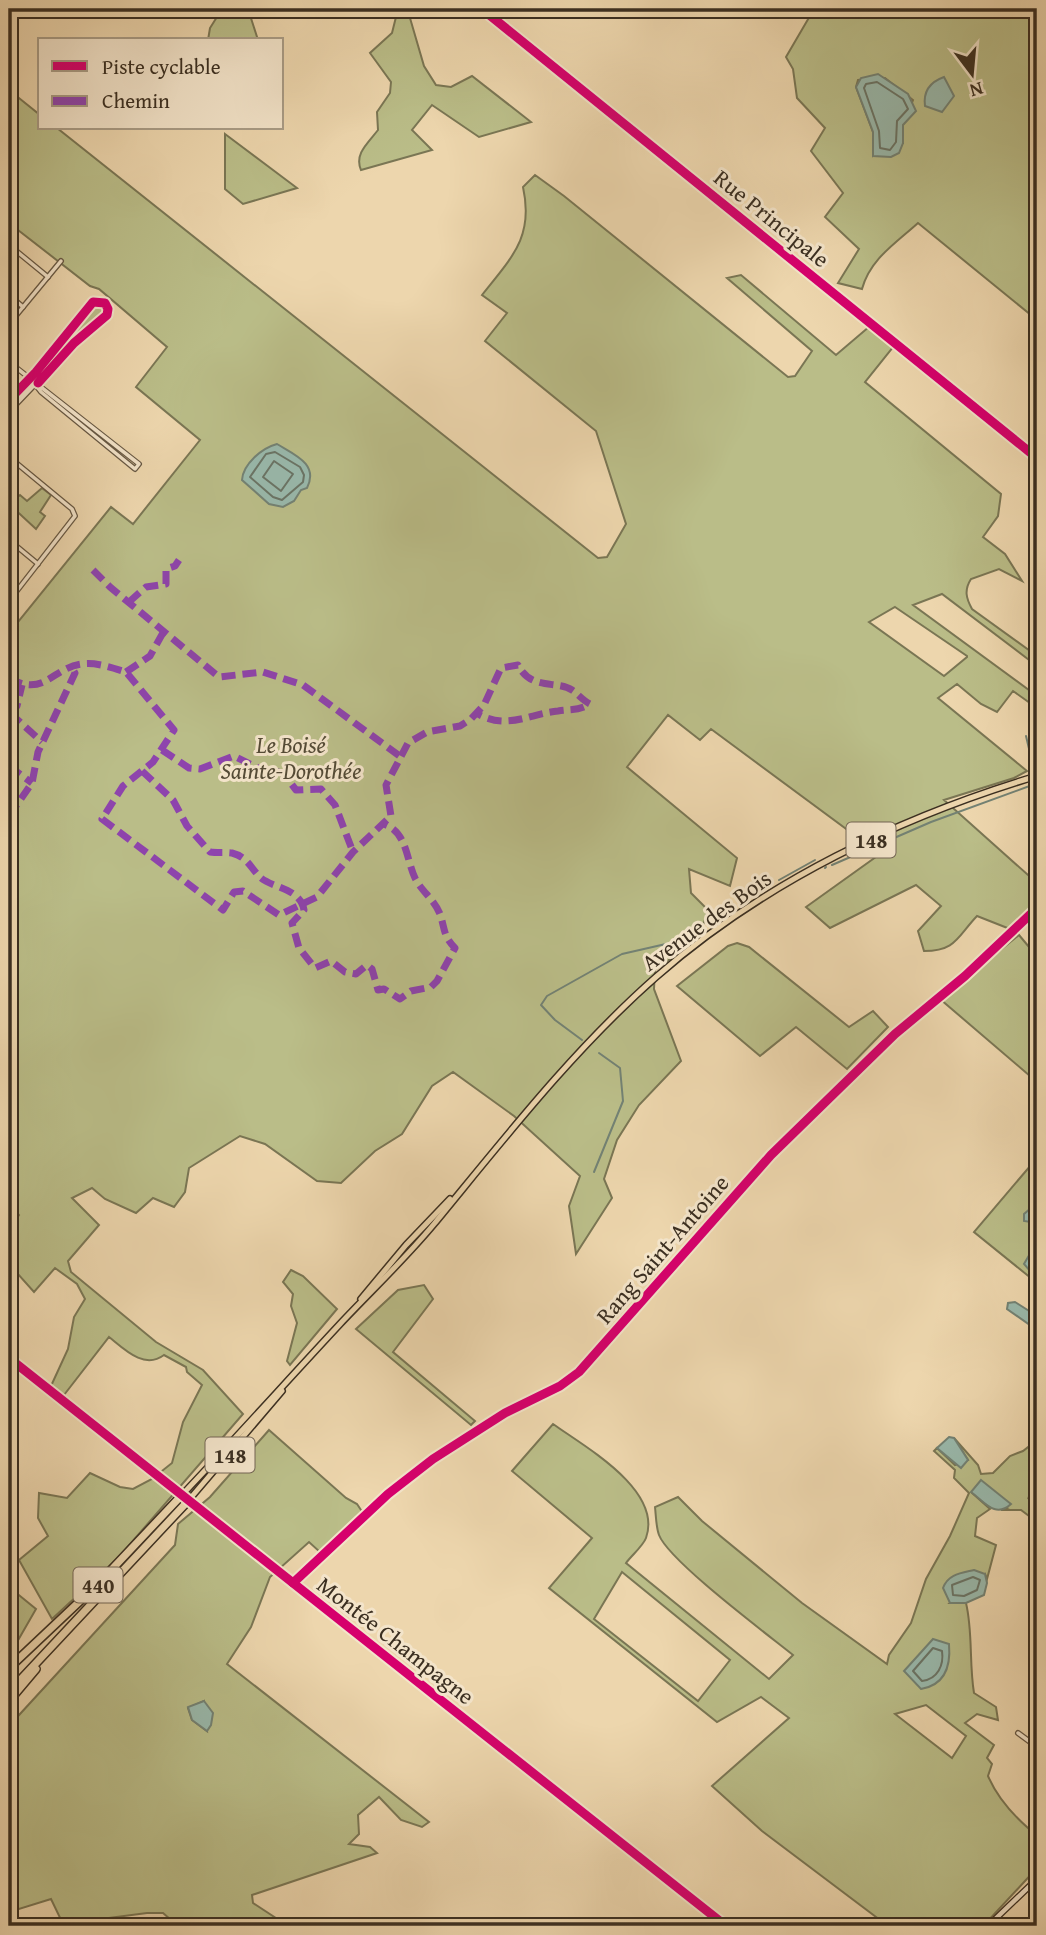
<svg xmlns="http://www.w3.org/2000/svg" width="1046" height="1935" font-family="'Gentium Book Plus',serif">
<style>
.green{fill:#babd88;stroke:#7a7654;stroke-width:2;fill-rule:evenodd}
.water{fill:#99b9ac;stroke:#738274;stroke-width:2}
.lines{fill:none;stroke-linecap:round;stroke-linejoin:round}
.shore{stroke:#6a7466;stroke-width:2}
.stream{stroke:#738274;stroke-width:2}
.minor-casing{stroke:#685944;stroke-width:6}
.tertiary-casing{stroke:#685944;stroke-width:7}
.secondary-casing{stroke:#3b2f21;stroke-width:7}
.primary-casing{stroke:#3b2f21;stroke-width:8}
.motorway-casing{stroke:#3b2f21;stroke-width:10}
.minor{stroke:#f3e4ca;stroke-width:3.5}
.tertiary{stroke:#f3e4ca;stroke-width:4.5}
.secondary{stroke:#f3e4ca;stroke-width:4.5}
.primary{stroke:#edd6ad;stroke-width:5}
.motorway{stroke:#edd6ad;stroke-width:7}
.quiet{stroke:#8e44ad;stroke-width:7;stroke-dasharray:14 7;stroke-linecap:butt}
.cycleway-casing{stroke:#f3e4ca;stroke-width:13}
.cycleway{stroke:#d6006c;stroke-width:9}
.labels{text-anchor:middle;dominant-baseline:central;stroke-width:6;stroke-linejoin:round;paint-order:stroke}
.shield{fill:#f3e4ca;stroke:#726554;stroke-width:2}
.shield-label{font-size:21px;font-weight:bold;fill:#3b2f21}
.street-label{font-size:23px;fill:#3b2f21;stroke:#f3e4ca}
.park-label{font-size:23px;font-style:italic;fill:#544b36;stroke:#f3e4ca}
</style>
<rect width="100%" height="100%" fill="#edd6ad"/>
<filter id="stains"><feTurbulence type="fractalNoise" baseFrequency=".00286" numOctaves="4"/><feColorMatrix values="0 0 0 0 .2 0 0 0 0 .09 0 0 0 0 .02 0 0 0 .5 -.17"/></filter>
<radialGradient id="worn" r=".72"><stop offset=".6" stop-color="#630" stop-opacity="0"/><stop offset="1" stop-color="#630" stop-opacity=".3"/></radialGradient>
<g class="green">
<polygon points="222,9 248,9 258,40 208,40 210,28"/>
<path d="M398,9L410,18L424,66L436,85L451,87L472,76L531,122L479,137L432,105L412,130L432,150L361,170C354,154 368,143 378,130L377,112L390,93L391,82L370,53L392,33Z"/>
<path d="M814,9H1037V320L918,223C896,243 870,259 862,289L838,283L859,249L825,217L843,193L811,151L825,128L797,98L793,69L786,57ZM885,78L913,100L903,125V143L873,156V132L856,87L858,80Z"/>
<path d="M9,90L40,115V128H57L598,558L607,557L626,524L596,431L485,341L507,313L482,295C512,257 534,237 523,187L535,175L564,196L788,377L795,376L812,351L727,278L741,275L836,355L870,326L894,346L865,382L1001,494L998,516L983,537L1005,554L1022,581L999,569L971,579C964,590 966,598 972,609L1037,656V666L942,594L913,605L1037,696V708L1013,691L997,712L981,704L957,684L938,698L1027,771L1014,778L944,800L1037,883V904L1010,929L977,916C957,937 956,951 924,951L918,931L941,906L916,885L830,928L806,907L880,854L711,729L700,740L668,715L627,767L737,858L730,886L689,869L691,893L708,910L699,938L655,970L654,989L681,1061L639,1105L617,1140L604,1179L612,1198L576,1254L569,1206L580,1176L514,1116L453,1072L432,1086L402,1134L375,1151L341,1183L317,1181L265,1144L240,1136L189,1168L185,1192L174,1207L153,1198L136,1213L105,1199L92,1188L72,1198L99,1225L68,1261L71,1272L156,1342L203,1370L243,1414L118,1558L52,1619L19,1560L48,1536L38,1518L39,1493L67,1498L90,1473L120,1487L133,1489L152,1479L172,1463L183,1422L202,1385L187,1372L186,1367L164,1355C144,1370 124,1349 109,1337L64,1395L51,1386L68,1349L74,1317L85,1299L77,1284L55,1268L34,1292L9,1264V1246L16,1237L11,1227L19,1215L9,1203V633L111,507L133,524L200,440L136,387L167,347L99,289L90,286L9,223ZM895,607L967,656V657L944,676L869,622Z"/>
<polygon points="225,134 297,188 243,204 225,189"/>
<polygon points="94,304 104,306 103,315 71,343 42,376 38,372"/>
<polygon points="42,488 51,495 40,512 45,516 36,529 9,504 20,495 27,501"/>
<polygon points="1019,935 1029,947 1037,940 1037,1082 940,999"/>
<polygon points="737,943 749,947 849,1027 873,1011 888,1027 847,1069 796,1027 760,1056 677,986 728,946"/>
<polygon points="1037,1158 1037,1283 974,1232"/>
<polygon points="291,1270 303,1276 337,1309 290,1365 287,1361 297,1323 291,1306 293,1294 283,1282"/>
<polygon points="424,1285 433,1299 393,1352 475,1421 471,1425 356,1329 398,1290"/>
<path d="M553,1424C585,1447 663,1490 646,1538C643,1546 631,1556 626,1563L769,1679L793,1655C767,1634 669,1561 659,1535C656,1527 656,1516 655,1507L678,1497L702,1521L802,1603L887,1664L889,1655L911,1623L926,1579L950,1536L969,1493L954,1478L955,1470L934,1451L937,1448L955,1465L968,1460L954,1438L978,1465L981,1474L993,1473L1010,1456L1023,1451L1037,1440V1475L1028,1499L1037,1488V1522L1021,1510H1001L1007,1508L971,1492L990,1509L977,1518L975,1536L996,1545L987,1579L985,1574L950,1603H966C973,1632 969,1663 974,1693L996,1707L998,1720L977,1714L965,1723L994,1745L987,1758L992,1764L988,1776C997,1797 1011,1813 1028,1828L1037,1822V1868L987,1922L982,1926H888L762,1831L712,1786L789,1718L761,1697L717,1722L549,1588L592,1538L512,1471ZM622,1572L730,1660L698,1701L594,1619ZM926,1705L966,1736L952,1758L895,1714Z"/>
<path d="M269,1430L346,1498L357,1504L363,1513L321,1553L309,1542L270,1577L251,1627L227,1664L429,1822L422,1827L401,1820L379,1797L358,1815L359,1834L349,1844L370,1847L377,1853L252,1895L253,1903L288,1926H178L163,1913H147L63,1924L51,1899L19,1909L9,1904V1726L175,1545L178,1524L210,1497ZM204,1701L207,1731L192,1720L188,1708Z"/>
<polygon points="9,1587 36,1609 9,1656"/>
</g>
<g class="water">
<polygon points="878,74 908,94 916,111 903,125 903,143 899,153 891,157 873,156 873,132 856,87 861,78"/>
<path d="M944,77L954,96L942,112L925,106C923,91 930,82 944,77Z"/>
<path d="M277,444C295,455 319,464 307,488L301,490L294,501L283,507L269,504L242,480C243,464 262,448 277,444Z"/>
<polygon points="1037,1203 1037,1223 1024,1221 1024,1214"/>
<polygon points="1037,1249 1037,1279 1024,1264 1031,1252"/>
<polygon points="1015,1302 1037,1316 1037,1330 1007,1309 1008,1303"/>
<polygon points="949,1437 954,1438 968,1460 961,1468 937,1448"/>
<path d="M981,1480L1011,1504C995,1519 984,1501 971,1492Z"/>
<path d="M974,1570L985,1574L987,1583L984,1595L966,1603H950L943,1588C948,1574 961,1573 974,1570Z"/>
<path d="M933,1639L949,1644C951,1667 945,1685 921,1689L904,1671Z"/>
<polygon points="204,1701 213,1713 211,1725 207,1731 192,1720 188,1707"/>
</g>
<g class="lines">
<g class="shore">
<polygon points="877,82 903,99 908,109 897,121 896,142 890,150 880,148 879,131 864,88 866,84"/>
<polygon points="275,452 300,467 304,475 303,482 282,500 273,497 250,477 266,454"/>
<polygon points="274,461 293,474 281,491 263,477"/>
<polygon points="973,1577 980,1580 977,1590 964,1596 953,1595 952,1585"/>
<path d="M933,1648L942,1651C944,1665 938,1679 922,1681L913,1671Z"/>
</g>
<g class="stream">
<polyline points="1026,736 1030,753"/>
<polyline points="1029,772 1030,765"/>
<polyline points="832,865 931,822 1035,784"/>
<polyline points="825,868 826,867"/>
<polyline points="779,880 815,860"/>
<polyline points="582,1040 555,1020 541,1005 547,996 622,954 692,938"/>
<polyline points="594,1172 623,1101 620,1068 599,1053"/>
</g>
<defs>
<g id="minor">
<polyline points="9,245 48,277"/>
<polyline points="9,295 23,307"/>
<polyline points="9,324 61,261"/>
<polyline points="9,362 139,464 135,469 41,392 30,378"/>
<polyline points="9,457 72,509 75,516 9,601"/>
<polyline points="9,473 17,464"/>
<polyline points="9,540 38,564"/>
<polyline points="1018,1733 1037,1747"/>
</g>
<g id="tertiary">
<polyline points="482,9 1037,458"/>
<polyline points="9,400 36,372 93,302 106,304 107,315 74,343 9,411"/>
<polyline points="9,1358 726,1926"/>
<polyline points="293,1583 388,1494 433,1459 505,1413 560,1386 579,1372 771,1155 895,1034 965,976 1037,908"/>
</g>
<polyline id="secondary" points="988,1926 1037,1879"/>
<g id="primary">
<polyline points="361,1299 406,1245 450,1199"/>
<path d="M181,1496C235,1439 287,1381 340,1324C372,1290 405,1259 434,1224C504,1139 573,1050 656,977C764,882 900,817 1037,776"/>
<polyline points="188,1501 282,1391"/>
</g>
<g id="motorway">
<polyline points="9,1668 98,1584 181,1496"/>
<polyline points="9,1692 188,1501"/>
<polyline points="9,1701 36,1669"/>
</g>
</defs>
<use href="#minor" class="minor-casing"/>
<use href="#tertiary" class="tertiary-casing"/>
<use href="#secondary" class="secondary-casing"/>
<use href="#primary" class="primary-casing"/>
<use href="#motorway" class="motorway-casing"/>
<use href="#minor" class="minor"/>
<use href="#tertiary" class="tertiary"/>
<use href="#secondary" class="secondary"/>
<use href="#primary" class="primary"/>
<use href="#motorway" class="motorway"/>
<g class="quiet">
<polyline points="93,570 110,587 219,677 263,672 303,685 401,757"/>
<polyline points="129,602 146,587 166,584 166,569 175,566 179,560"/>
<polyline points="126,672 150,656 164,631"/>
<path d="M9,678C45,698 51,668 82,664C96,662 113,668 126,672L174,730L153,762L123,786L102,819L223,910L234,892L243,891L279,915L317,897L353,852L391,816L386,785L408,743L427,732L460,726L471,719L484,705L501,668L518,665C531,691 557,680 572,690C578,694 582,700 590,704C578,711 571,709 558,711C529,714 507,730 478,714"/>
<polyline points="9,713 17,706 22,685"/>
<polyline points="10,713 42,742"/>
<polyline points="162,750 189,768 200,769 234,756 260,769 283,773 296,790 321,789 335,805 353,852"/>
<polyline points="9,766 32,783"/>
<path d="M142,771L173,800L187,826L210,852C217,853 225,852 232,853C248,857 251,869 261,878C273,888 300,888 304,910L292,923L299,948L315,968L331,961L345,972L356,974L367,965L372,969L378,990L384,989L400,999L411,991L431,987L437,981L455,948C443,936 445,929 440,914C434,899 422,892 415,878C406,859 407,831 383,824"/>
<polyline points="9,816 32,783 38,752 75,673 72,668"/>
</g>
<defs>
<g id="cycleway">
<polyline points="482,9 1037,458"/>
<polyline points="9,400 36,372 93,302 105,303 108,309 107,315 74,343 38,383"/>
<polyline points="9,1358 726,1926"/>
<polyline points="293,1583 388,1494 433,1459 505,1413 560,1386 579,1372 771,1155 895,1034 965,976 1037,908"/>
</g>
</defs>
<use href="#cycleway" class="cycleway-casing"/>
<use href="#cycleway" class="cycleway"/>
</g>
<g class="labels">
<g class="shield">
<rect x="846.5" y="822.5" width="49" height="35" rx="5"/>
<rect x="205.5" y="1437.5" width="49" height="35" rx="5"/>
<rect x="73.5" y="1567.5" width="49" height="35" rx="5"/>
</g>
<g class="shield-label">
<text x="871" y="840">148</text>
<text x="230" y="1455">148</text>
<text x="98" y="1585">440</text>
</g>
<g class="street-label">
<text transform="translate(772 218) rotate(39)">Rue Principale</text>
<text transform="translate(706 920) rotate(-36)">Avenue des Bois</text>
<text transform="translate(662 1249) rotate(-49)">Rang Saint-Antoine</text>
<text transform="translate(396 1640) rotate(38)">Montée Champagne</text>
</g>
<g class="park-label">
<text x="291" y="744">Le Boisé<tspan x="291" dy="26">Sainte-Dorothée</tspan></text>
</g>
</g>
<rect width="1046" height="1935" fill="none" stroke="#edd6ad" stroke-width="35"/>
<rect x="10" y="10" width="1025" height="1914" fill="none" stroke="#3b2f21" stroke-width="3.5"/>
<rect x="18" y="18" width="1011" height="1900" fill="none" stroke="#3b2f21" stroke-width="2"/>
<rect x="38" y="38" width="245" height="91" fill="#f3e4ca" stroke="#a99c86" stroke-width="2"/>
<rect x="52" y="61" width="35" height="10" fill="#d6006c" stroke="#a99c86" stroke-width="2"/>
<text x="102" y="74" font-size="21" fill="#3b2f21">Piste cyclable</text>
<rect x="52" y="96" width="35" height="10" fill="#8e44ad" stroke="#a99c86" stroke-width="2"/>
<text x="102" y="108" font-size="21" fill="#3b2f21">Chemin</text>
<g transform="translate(972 74) rotate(164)" stroke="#f3e4ca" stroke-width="5" paint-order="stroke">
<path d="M0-5L12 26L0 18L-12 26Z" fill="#3b2f21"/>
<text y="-10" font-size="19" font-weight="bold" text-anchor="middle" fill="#3b2f21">N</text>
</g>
<rect width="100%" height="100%" filter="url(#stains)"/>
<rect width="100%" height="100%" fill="url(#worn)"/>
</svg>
